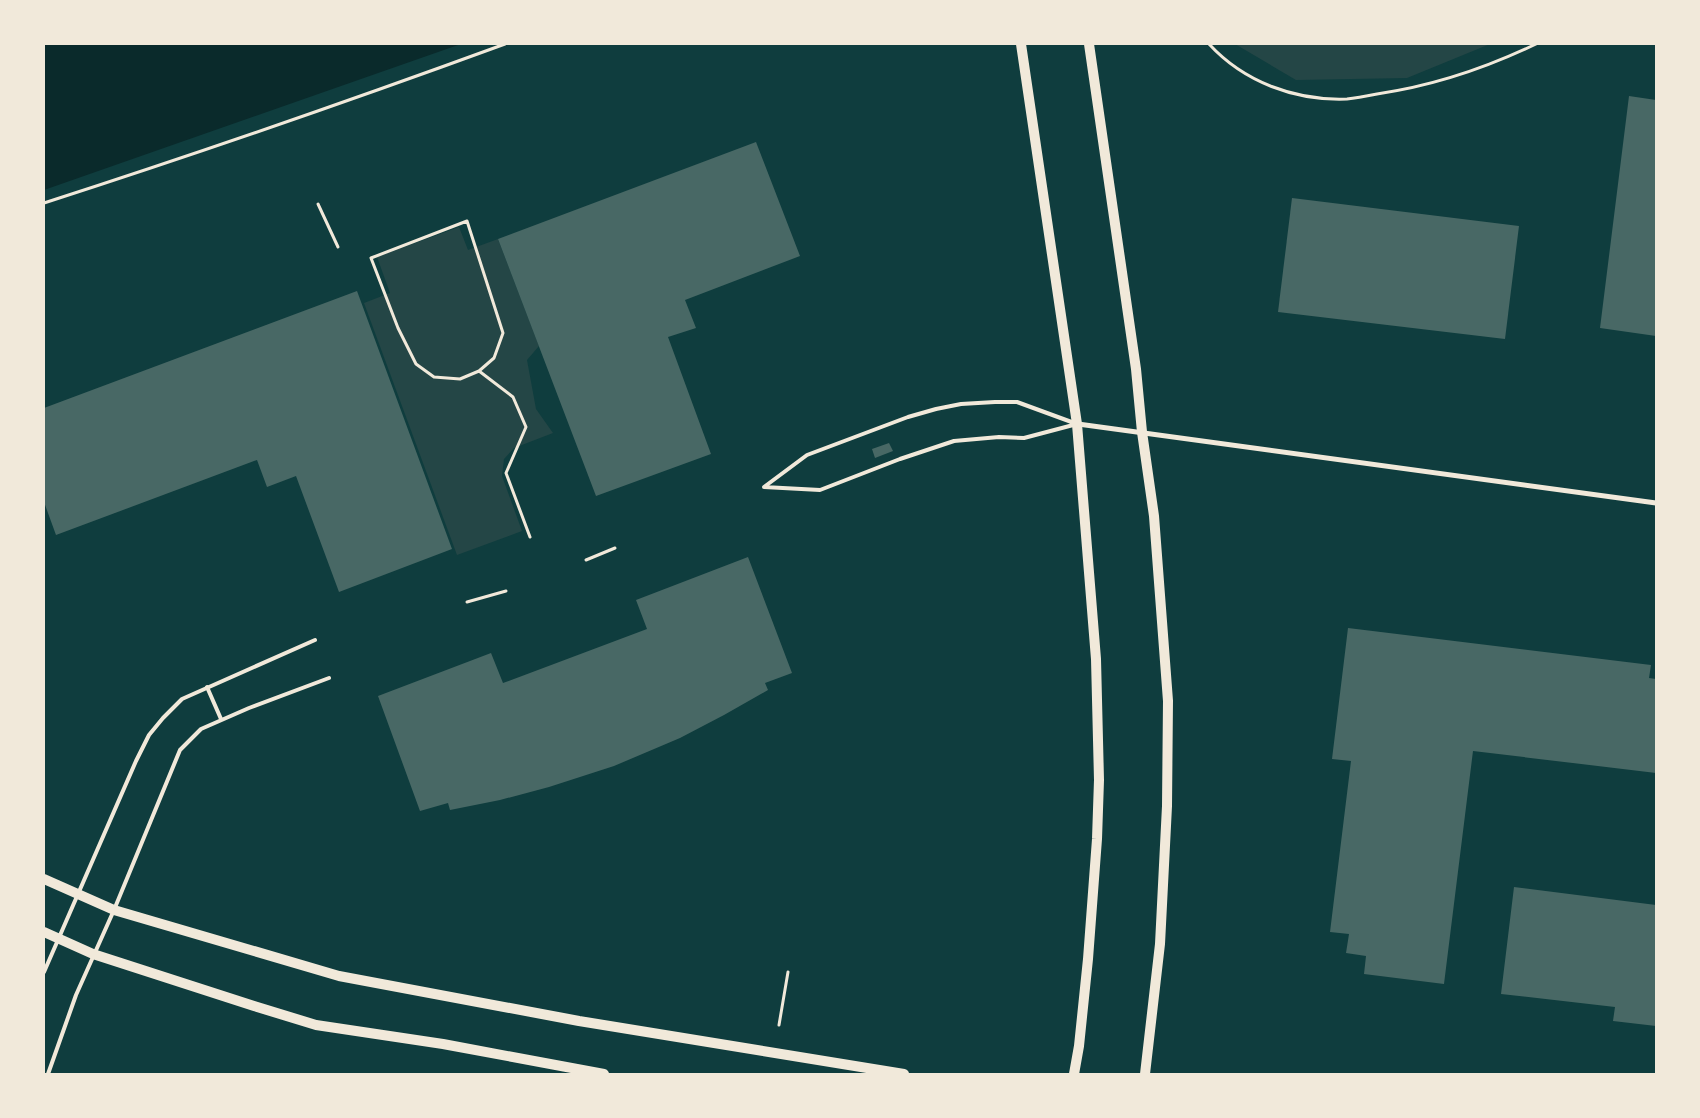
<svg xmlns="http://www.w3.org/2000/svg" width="1700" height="1118" font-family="Arial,sans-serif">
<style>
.green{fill:#244646}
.water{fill:#0a2a2b}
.building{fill:#486865}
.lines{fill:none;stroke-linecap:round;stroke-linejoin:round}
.path{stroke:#f1e9da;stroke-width:3}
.service{stroke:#f1e9da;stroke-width:4}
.minor{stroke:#f1e9da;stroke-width:5}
.secondary{stroke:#f1e9da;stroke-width:10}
</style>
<rect width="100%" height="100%" fill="#0f3d3e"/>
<g class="green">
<polygon points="1235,44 1490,44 1407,78 1296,80"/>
<polygon points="459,227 468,250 498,239 539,346 527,360 536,409 553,433 514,448 504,459 502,476 522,531 457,555 364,303 390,293 377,257"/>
</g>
<polygon class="water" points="44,44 461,44 44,190"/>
<g class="building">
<polygon points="1629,96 1656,100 1656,336 1600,328"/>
<polygon points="756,142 800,256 685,300 696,328 668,337 711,454 596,496 498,239"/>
<polygon points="1292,198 1519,226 1505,339 1278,312"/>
<polygon points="357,291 452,549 339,592 296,476 267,487 257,460 56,535 44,502 44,408"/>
<polygon points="889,443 893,451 875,458 872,449"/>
<polygon points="748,557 792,673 765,683 768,690 724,715 680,738 614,766 549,787 500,800 450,810 448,803 420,811 378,696 491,653 503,683 647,629 636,600"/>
<polygon points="1348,628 1651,665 1649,678 1656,679 1656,773 1473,751 1444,984 1364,974 1366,956 1346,953 1349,934 1330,932 1351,761 1332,759"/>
<polygon points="1514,887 1656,905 1656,1026 1613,1021 1615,1007 1501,994"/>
</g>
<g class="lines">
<g class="path">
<path d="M1209,44C1244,82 1295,101 1347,99C1357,98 1367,96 1377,94C1432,86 1486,68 1536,44"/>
<path d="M44,203C199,153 352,100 505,44"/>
<polyline points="318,204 338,247"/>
<polyline points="479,371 494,358 503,333 467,221 371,258 398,328 416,364 434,377 460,379 479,371 513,397 526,427 506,473 530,537"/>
<polyline points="586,560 615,548"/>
<polyline points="467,602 506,591"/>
<polyline points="779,1025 788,972"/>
</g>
<g class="service">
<polygon points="995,402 1017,402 1077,424 1024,438 999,437 954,441 900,459 820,490 764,487 807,455 908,417 936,409 961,404"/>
<polyline points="207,687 221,719"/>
<polyline points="44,972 136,761 149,735 163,718 182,699 315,640"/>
<polyline points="48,1074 76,995 114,910 180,750 201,729 249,708 329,678"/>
</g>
<polyline class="minor" points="1078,424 1656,503"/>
<g class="secondary">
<polyline points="1021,44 1077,424 1096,659 1099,780 1097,839 1088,959 1079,1046 1074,1074"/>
<polyline points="1089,44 1136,369 1142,432 1154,516 1168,701 1167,806 1160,944 1145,1074"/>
<polyline points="44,879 114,910 339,976 579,1021 904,1074"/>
<polyline points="44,932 93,954 254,1006 316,1025 443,1044 604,1074"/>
</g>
</g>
<rect width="1700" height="1118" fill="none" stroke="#f1e9da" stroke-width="90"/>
</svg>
